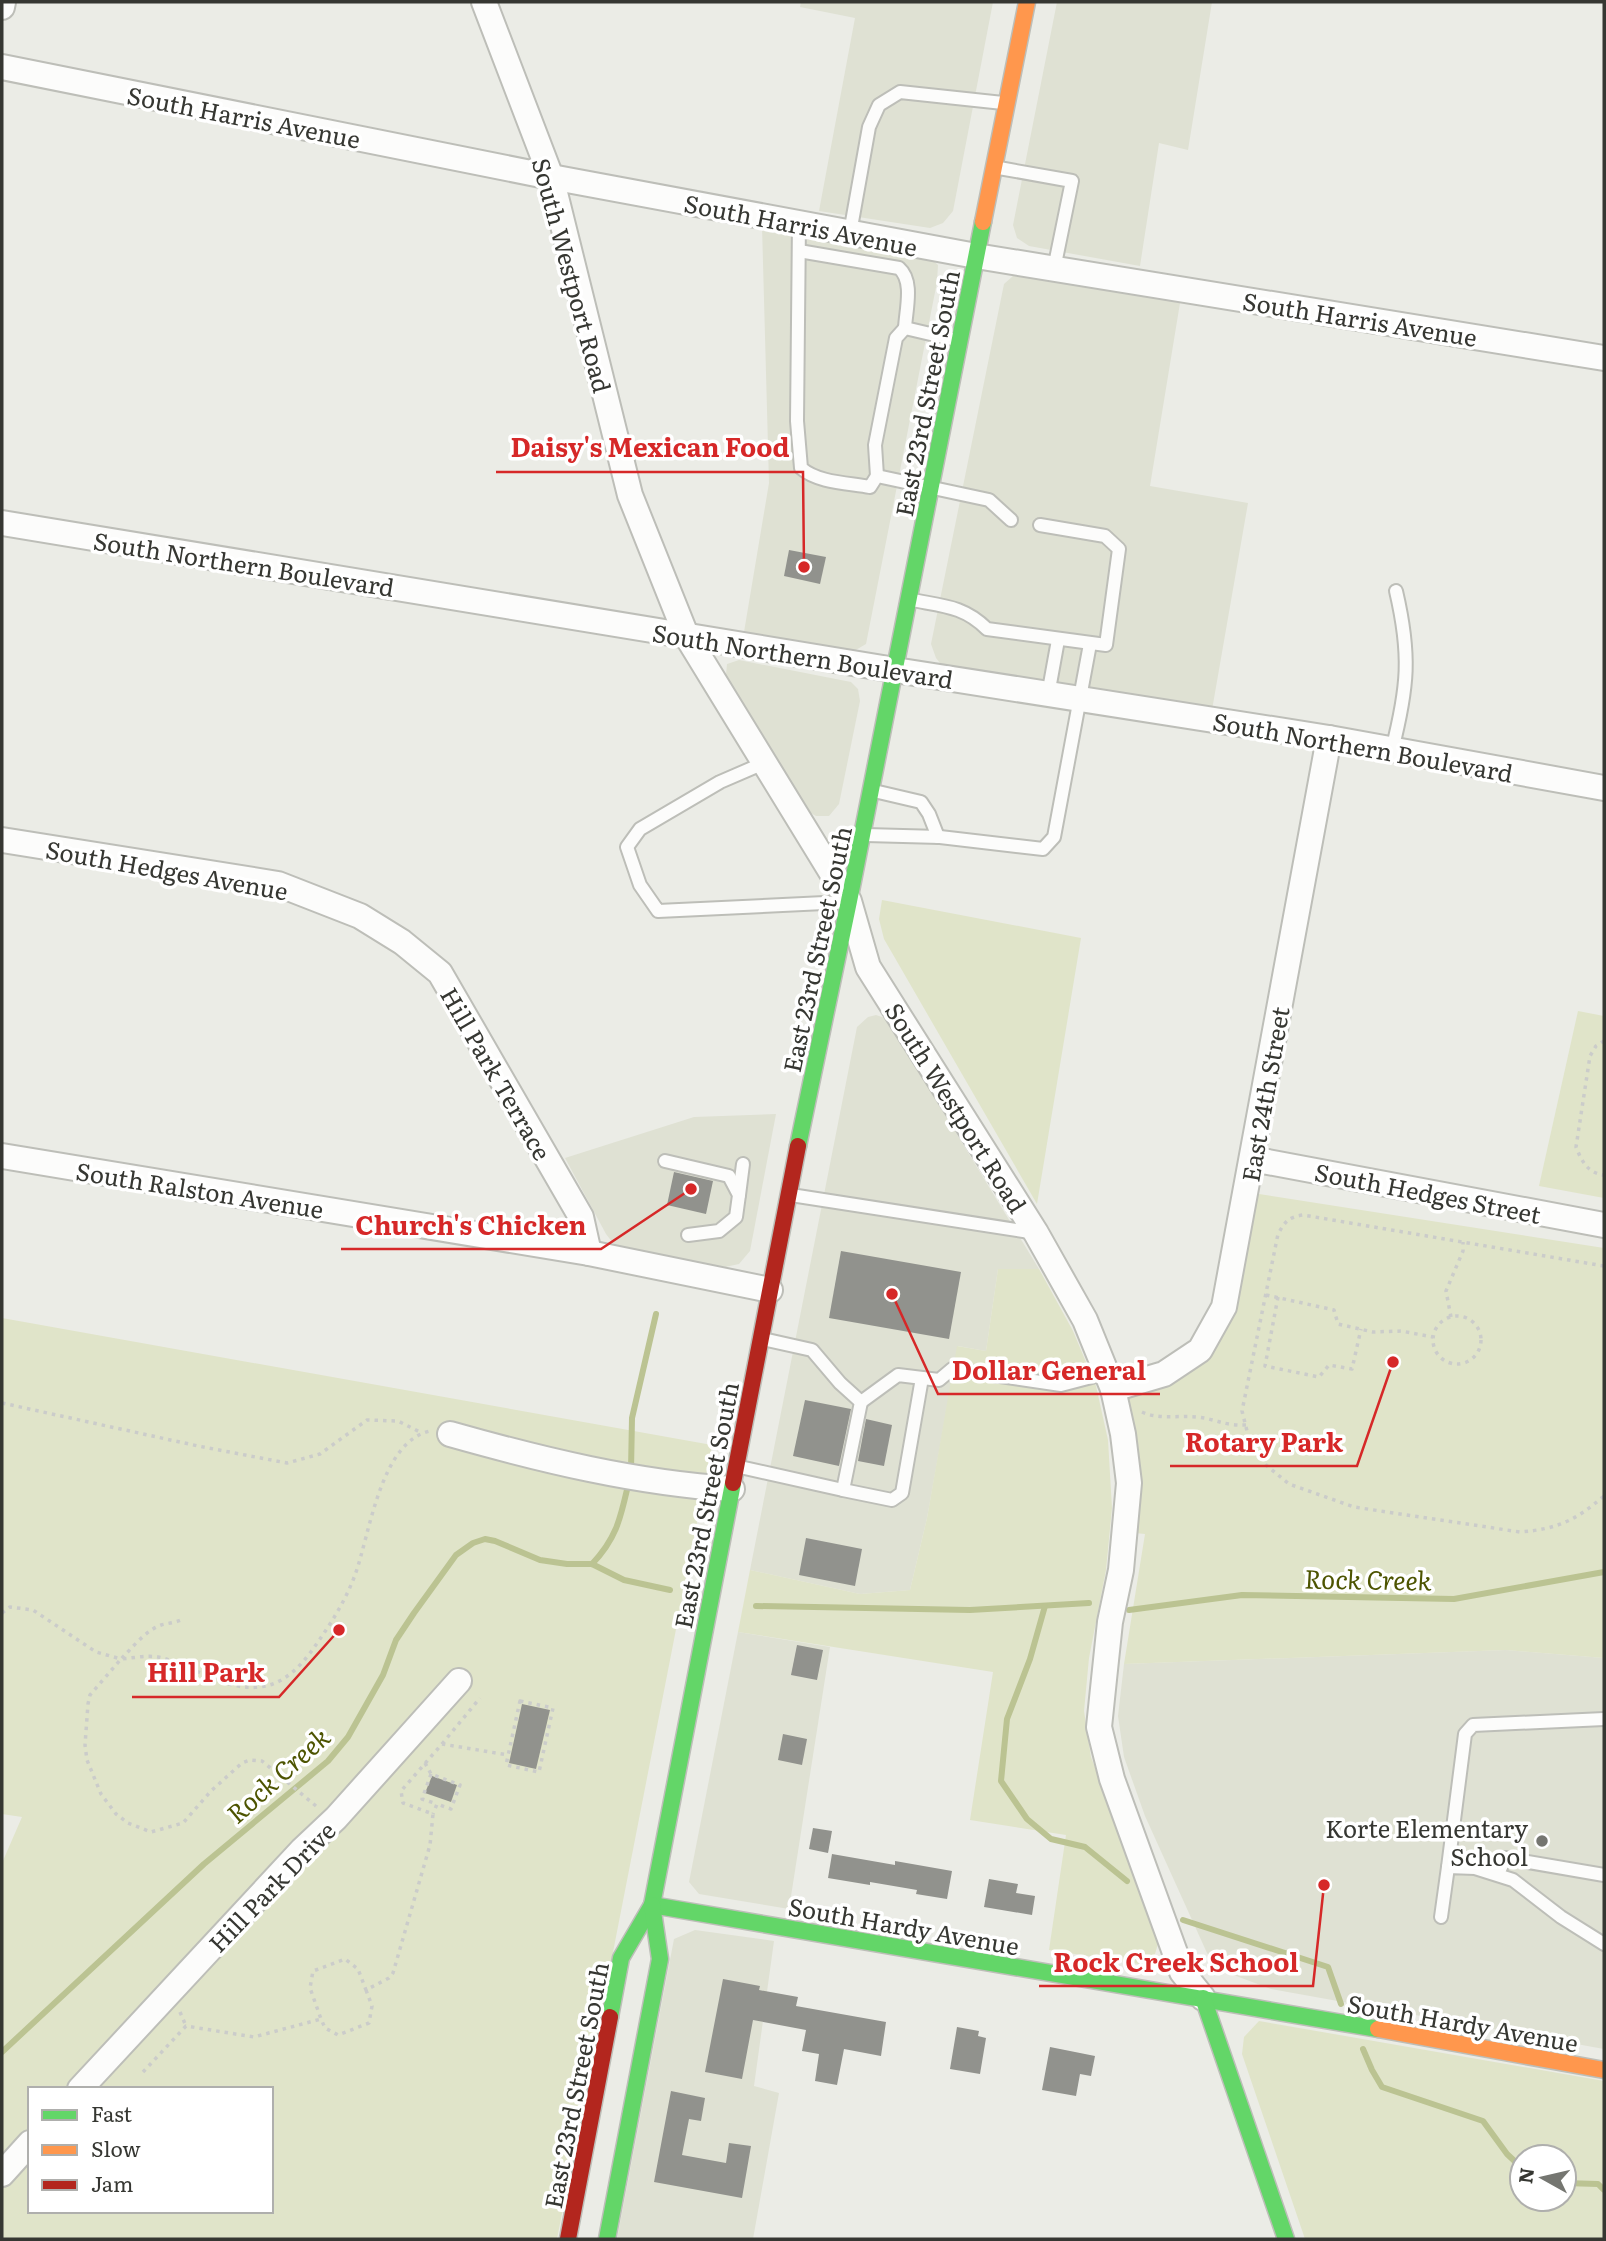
<svg xmlns="http://www.w3.org/2000/svg" width="1606" height="2241" font-family="Literata,serif">
<style>
.built{fill:#dfe1d3}
.green{fill:#e0e4c9;fill-rule:evenodd}
.lines{fill:none;stroke-linecap:round;stroke-linejoin:round}
.stream{stroke:#bbc392;stroke-width:6}
.building{fill:#91928d}
.lane-casing{stroke:#bdbeb8;stroke-width:16}
.street-casing{stroke:#bdbeb8;stroke-width:28}
.fast-casing{stroke:#bdbeb8;stroke-width:19}
.slow-casing{stroke:#bdbeb8;stroke-width:19}
.jam-casing{stroke:#bdbeb8;stroke-width:19}
.path{stroke:#cbccca;stroke-width:3.5;stroke-dasharray:3.5 5;stroke-linecap:butt}
.lane{stroke:#fcfcfb;stroke-width:12}
.street{stroke:#fcfcfb;stroke-width:24}
.fast{stroke:#63d668;stroke-width:16}
.slow{stroke:#ff974d;stroke-width:16}
.jam{stroke:#b3261e;stroke-width:16}
.poi-dot{fill:#757671;stroke:#fff;stroke-width:2.5}
.labels{text-anchor:middle;dominant-baseline:central;stroke-width:7;stroke-linejoin:round;paint-order:stroke}
.street-label{font-size:24px;fill:#363732;stroke:#fff}
.poi-label{font-size:24px;fill:#363732;stroke:#fff;text-anchor:end}
.water-label{font-size:26px;font-style:italic;fill:#4d5401;stroke:#fff}
.leader{fill:none;stroke:#d62828;stroke-width:2.5}
.callout-dot{fill:#d62828;stroke:#fff;stroke-width:2.5}
.callout-label{font-size:26px;text-anchor:middle;font-weight:bold;fill:#d62828;stroke:#fff;stroke-width:7;stroke-linejoin:round;paint-order:stroke}
</style>
<rect width="100%" height="100%" fill="#ebece6"/>
<g class="built">
<polygon points="801,2 993,2 953,211 943,223 930,228 819,211 855,18 800,7"/>
<polygon points="1057,2 1212,2 1188,150 1159,143 1140,266 1029,246 1017,238 1013,225"/>
<polygon points="762,226 929,257 938,265 937,282 866,644 854,651 832,650 744,632 769,483"/>
<polygon points="1023,273 1180,303 1150,486 1248,503 1212,710 944,668 936,658 931,644 1004,284 1013,276"/>
<polygon points="739,660 851,682 858,689 860,701 839,804 829,816 816,816 802,808 726,675 727,664"/>
<polygon points="876,1015 885,1018 891,1026 1039,1269 998,1269 986,1351 958,1346 927,1518 910,1590 860,1594 750,1570 857,1027 868,1017"/>
<polygon points="776,1114 750,1251 739,1264 725,1267 616,1247 606,1234 565,1158 694,1117"/>
<polygon points="738,1632 830,1647 789,1909 699,1894 689,1882"/>
<polygon points="1506,1650 1604,1658 1604,2049 1271,1989 1220,1970 1207,1953 1145,1816 1124,1757 1118,1716 1124,1664"/>
<polygon points="695,1930 774,1941 754,2086 779,2093 753,2239 617,2239 674,1939"/>
</g>
<g class="green">
<polygon points="882,900 1081,938 1037,1204 884,939 879,919"/>
<polygon points="1578,1011 1604,1016 1604,1198 1539,1186"/>
<polygon points="1246,1192 1604,1248 1604,1658 1506,1650 1124,1664 1145,1534 1125,1532 1113,1389 1200,1350"/>
<polygon points="998,1269 1039,1269 1073,1331 1096,1386 1108,1440 1112,1508 1106,1570 1089,1658 1084,1711 1091,1757 1157,1927 1158,1944 1154,1957 1139,1964 1049,1950 1066,1835 970,1820 993,1672 738,1632 750,1570 860,1594 910,1590 927,1518 957,1346 986,1351"/>
<path d="M2,1318L712,1445L557,2239H2V1863L22,1817L2,1814ZM30,2089H271V2211H30Z"/>
<path d="M1259,2021L1604,2081V2239H1305L1242,2054L1244,2037ZM1522,2157H1564V2199H1522Z"/>
</g>
<g class="lines">
<g class="stream">
<polyline points="631,1470 632,1418 656,1314"/>
<path d="M592,1564C618,1537 621,1515 629,1481"/>
<polyline points="756,1606 970,1610 1089,1603"/>
<polyline points="1045,1606 1030,1659 1007,1719 1001,1781 1027,1819 1051,1839 1085,1847 1127,1881"/>
<polyline points="1129,1610 1242,1595 1454,1599 1604,1572"/>
<polyline points="1183,1920 1328,1967 1341,2004"/>
<polyline points="1363,2049 1372,2070 1382,2087 1483,2121 1507,2154 1522,2168"/>
<polyline points="2,2052 204,1864 328,1761 348,1737 383,1675 396,1640 414,1613 456,1555 473,1543 485,1539 495,1541 540,1560 567,1564 592,1564 624,1580 670,1590"/>
<polyline points="1564,2183 1598,2184 1604,2190"/>
</g>
</g>
<g class="building">
<polygon points="789,550 826,557 820,584 784,576"/>
<polygon points="674,1172 713,1181 706,1214 667,1205"/>
<polygon points="841,1251 961,1272 949,1339 829,1318"/>
<polygon points="805,1400 851,1409 839,1466 793,1456"/>
<polygon points="866,1419 892,1425 884,1466 858,1461"/>
<polygon points="806,1538 862,1549 855,1586 799,1575"/>
<polygon points="797,1645 823,1650 817,1680 791,1675"/>
<polygon points="522,1704 550,1710 536,1769 509,1763"/>
<polygon points="783,1734 807,1739 802,1765 778,1760"/>
<polygon points="432,1776 457,1785 451,1802 425,1793"/>
<polygon points="813,1828 832,1831 828,1853 809,1849"/>
<polygon points="832,1854 895,1865 895,1861 952,1871 947,1899 916,1894 917,1890 870,1882 870,1885 828,1878"/>
<polygon points="989,1879 1018,1884 1016,1893 1035,1896 1032,1915 984,1907"/>
<polygon points="723,1979 760,1986 759,1990 798,1997 796,2006 886,2022 881,2056 844,2049 837,2085 815,2081 819,2054 802,2051 806,2030 753,2020 742,2079 705,2072"/>
<polygon points="957,2027 979,2031 978,2036 986,2038 980,2074 950,2069"/>
<polygon points="1050,2047 1095,2056 1091,2076 1080,2074 1076,2096 1042,2090"/>
<polygon points="671,2091 705,2098 701,2121 689,2119 682,2155 726,2163 729,2143 751,2146 742,2198 654,2182"/>
</g>
<g class="lines">
<defs>
<g id="lane">
<polyline points="999,168 1072,181 1054,269"/>
<path d="M799,223L797,421L801,468C818,483 849,483 870,487L877,476L989,500L1011,520"/>
<polyline points="850,233 869,127 879,105 900,92 1003,103"/>
<path d="M799,251L899,268C914,281 906,309 905,328L956,340"/>
<polyline points="877,476 875,445 896,338 905,328"/>
<path d="M912,600C943,606 964,606 987,629L1106,645L1119,549L1105,536L1040,525"/>
<polyline points="1048,695 1058,640"/>
<path d="M1392,750C1408,687 1411,655 1396,591"/>
<polyline points="764,763 720,782 640,829 627,847 640,885 658,911 845,902"/>
<polyline points="874,791 921,802 929,814 938,837"/>
<polyline points="866,835 940,837 1043,849 1054,837 1090,644"/>
<polyline points="665,1161 729,1176 739,1195 736,1217 719,1231 688,1235"/>
<polyline points="739,1195 743,1164"/>
<polyline points="791,1195 1036,1233"/>
<polyline points="861,1402 898,1375 939,1380 952,1369 1061,1385 1107,1373"/>
<polyline points="740,1467 843,1490 861,1402 840,1383 812,1350 763,1339"/>
<polyline points="843,1490 892,1500 902,1493 922,1378"/>
<polyline points="1448,1867 1465,1734 1473,1725 1604,1719"/>
<polyline points="1498,1874 1505,1858 1604,1875"/>
<polyline points="1441,1917 1448,1867 1475,1868 1513,1880 1561,1917 1604,1944"/>
</g>
<g id="street">
<polyline points="484,2 551,177 630,495 686,635 849,901 868,967 1036,1233 1085,1320 1113,1389 1123,1434 1129,1483 1121,1570 1110,1622 1099,1727 1112,1779 1182,1972 1203,1998"/>
<polyline points="2,7 3,2"/>
<polyline points="2,67 551,177 976,256 1604,358"/>
<polyline points="2,523 895,670 1329,738 1604,788"/>
<polyline points="2,840 278,884 360,916 402,942 440,973 581,1217 589,1253"/>
<polyline points="2,1156 589,1253 770,1290"/>
<polyline points="1252,1159 1604,1225"/>
<polyline points="1113,1389 1164,1374 1200,1350 1224,1307 1329,738"/>
<path d="M450,1434C542,1460 636,1483 732,1489"/>
<polyline points="80,2089 302,1850 336,1818 459,1681"/>
<polyline points="2,2174 30,2143"/>
</g>
<g id="fast">
<polyline points="798,1146 849,901 983,222"/>
<polyline points="652,1905 1378,2029"/>
<polyline points="1203,1998 1286,2239"/>
<polyline points="610,2017 621,1958 652,1905 733,1483"/>
<polyline points="607,2239 660,1959 652,1905"/>
</g>
<g id="slow">
<polyline points="983,222 1027,2"/>
<polyline points="1378,2029 1604,2070"/>
</g>
<g id="jam">
<polyline points="733,1483 798,1146"/>
<polyline points="568,2239 610,2017"/>
</g>
</defs>
<use href="#lane" class="lane-casing"/>
<use href="#street" class="street-casing"/>
<use href="#fast" class="fast-casing"/>
<use href="#slow" class="slow-casing"/>
<use href="#jam" class="jam-casing"/>
<g class="path">
<path d="M1604,1041L1596,1046L1590,1056L1576,1147C1582,1162 1588,1173 1604,1175"/>
<path d="M1604,1266L1303,1215C1288,1217 1285,1222 1278,1234L1242,1411L1249,1439L1266,1465L1289,1484L1354,1507L1520,1532C1558,1529 1576,1520 1604,1496"/>
<polyline points="1266,1295 1334,1310 1338,1324 1373,1332 1401,1331 1433,1337"/>
<polyline points="1278,1297 1265,1366 1319,1377 1329,1365 1352,1369 1361,1329"/>
<circle cx="1457" cy="1340" r="24"/>
<polyline points="1451,1317 1446,1291 1463,1251 1463,1242"/>
<polyline points="2,1403 198,1446 287,1463 320,1454 367,1420 398,1421 422,1433"/>
<path d="M1142,1412C1159,1420 1178,1415 1197,1417C1216,1419 1224,1426 1246,1425"/>
<path d="M2,1613L10,1607L33,1610L96,1652L121,1659C133,1647 145,1631 161,1625C168,1623 175,1623 183,1619"/>
<polygon points="520,1701 553,1708 539,1772 506,1765"/>
<polyline points="442,1744 480,1698"/>
<polyline points="425,1763 431,1774 460,1785 451,1809 437,1804 433,1814"/>
<polyline points="431,1774 422,1799 437,1804"/>
<path d="M316,1806L262,1761L250,1760L242,1763L211,1791L183,1823L151,1832L128,1823L116,1814L101,1794L87,1760L85,1745L88,1704L90,1695L121,1659C133,1658 147,1655 158,1657C192,1664 223,1691 259,1687C283,1685 300,1667 313,1649C330,1625 345,1602 355,1575C370,1534 380,1442 430,1431"/>
<polyline points="366,1990 372,2006 369,2023 338,2035 325,2028 321,2019 310,1988 313,1971 345,1959 358,1969 366,1990 389,1978 393,1973 430,1845 433,1814 403,1803 401,1791 442,1744 508,1755"/>
<polyline points="180,2012 186,2026"/>
<polyline points="143,2072 186,2026 254,2037 321,2019"/>
</g>
<use href="#lane" class="lane"/>
<use href="#street" class="street"/>
<use href="#fast" class="fast"/>
<use href="#slow" class="slow"/>
<use href="#jam" class="jam"/>
</g>
<circle class="poi-dot" cx="1542" cy="1841" r="7"/>
<g class="labels">
<g class="street-label">
<text transform="translate(244 116) rotate(11)">South Harris Avenue</text>
<text transform="translate(801 224) rotate(11)">South Harris Avenue</text>
<text transform="translate(573 275) rotate(75)">South Westport Road</text>
<text transform="translate(1360 318) rotate(9)">South Harris Avenue</text>
<text transform="translate(926 393) rotate(-79)">East 23rd Street South</text>
<text transform="translate(244 563) rotate(9)">South Northern Boulevard</text>
<text transform="translate(803 655) rotate(9)">South Northern Boulevard</text>
<text transform="translate(1363 746) rotate(10)">South Northern Boulevard</text>
<text transform="translate(167 869) rotate(10)">South Hedges Avenue</text>
<text transform="translate(816 949) rotate(-78)">East 23rd Street South</text>
<text transform="translate(497 1073) rotate(60)">Hill Park Terrace</text>
<text transform="translate(1264 1094) rotate(-80)">East 24th Street</text>
<text transform="translate(957 1107) rotate(58)">South Westport Road</text>
<text transform="translate(200 1189) rotate(9)">South Ralston Avenue</text>
<text transform="translate(1428 1192) rotate(11)">South Hedges Street</text>
<text transform="translate(705 1505) rotate(-79)">East 23rd Street South</text>
<text transform="translate(271 1886) rotate(-46)">Hill Park Drive</text>
<text transform="translate(904 1925) rotate(10)">South Hardy Avenue</text>
<text transform="translate(1463 2022) rotate(10)">South Hardy Avenue</text>
<text transform="translate(575 2085) rotate(-79)">East 23rd Street South</text>
</g>
<g class="poi-label">
<text x="1528" y="1827">Korte Elementary<tspan x="1528" dy="28">School</tspan></text>
</g>
<g class="water-label">
<text transform="translate(1368 1578) rotate(1)">Rock Creek</text>
<text transform="translate(277 1774) rotate(-42)">Rock Creek</text>
</g>
</g>
<path class="leader" d="M804 567L803 472H496M691 1189L601 1249H341M892 1294L938 1394H1160M1393 1362L1357 1466H1170M339 1630L279 1697H132M1324 1885L1313 1986H1039"/>
<g class="callout-dot">
<circle cx="804" cy="567" r="7"/>
<circle cx="691" cy="1189" r="7"/>
<circle cx="892" cy="1294" r="7"/>
<circle cx="1393" cy="1362" r="7"/>
<circle cx="339" cy="1630" r="7"/>
<circle cx="1324" cy="1885" r="7"/>
</g>
<g class="callout-label">
<text x="650" y="457">Daisy's Mexican Food</text>
<text x="471" y="1235">Church's Chicken</text>
<text x="1049" y="1380">Dollar General</text>
<text x="1264" y="1452">Rotary Park</text>
<text x="206" y="1682">Hill Park</text>
<text x="1176" y="1972">Rock Creek School</text>
</g>
<rect width="1606" height="2241" fill="none" stroke="#363732" stroke-width="7"/>
<rect x="28" y="2087" width="245" height="126" fill="#ffffff" stroke="#afafad" stroke-width="2"/>
<rect x="42" y="2110" width="35" height="10" fill="#63d668" stroke="#afafad" stroke-width="2"/>
<text x="91" y="2122" font-size="21" fill="#363732">Fast</text>
<rect x="42" y="2145" width="35" height="10" fill="#ff974d" stroke="#afafad" stroke-width="2"/>
<text x="91" y="2157" font-size="21" fill="#363732">Slow</text>
<rect x="42" y="2180" width="35" height="10" fill="#b3261e" stroke="#afafad" stroke-width="2"/>
<text x="91" y="2192" font-size="21" fill="#363732">Jam</text>
<g transform="translate(1543 2178) rotate(278)"><circle r="33" fill="#ffffff" stroke="#afafad" stroke-width="2"/>
<path d="M0-5L12 26L0 18L-12 26Z" fill="#757671"/>
<text y="-10" font-size="19" font-weight="bold" text-anchor="middle" fill="#363732">N</text>
</g>
</svg>
